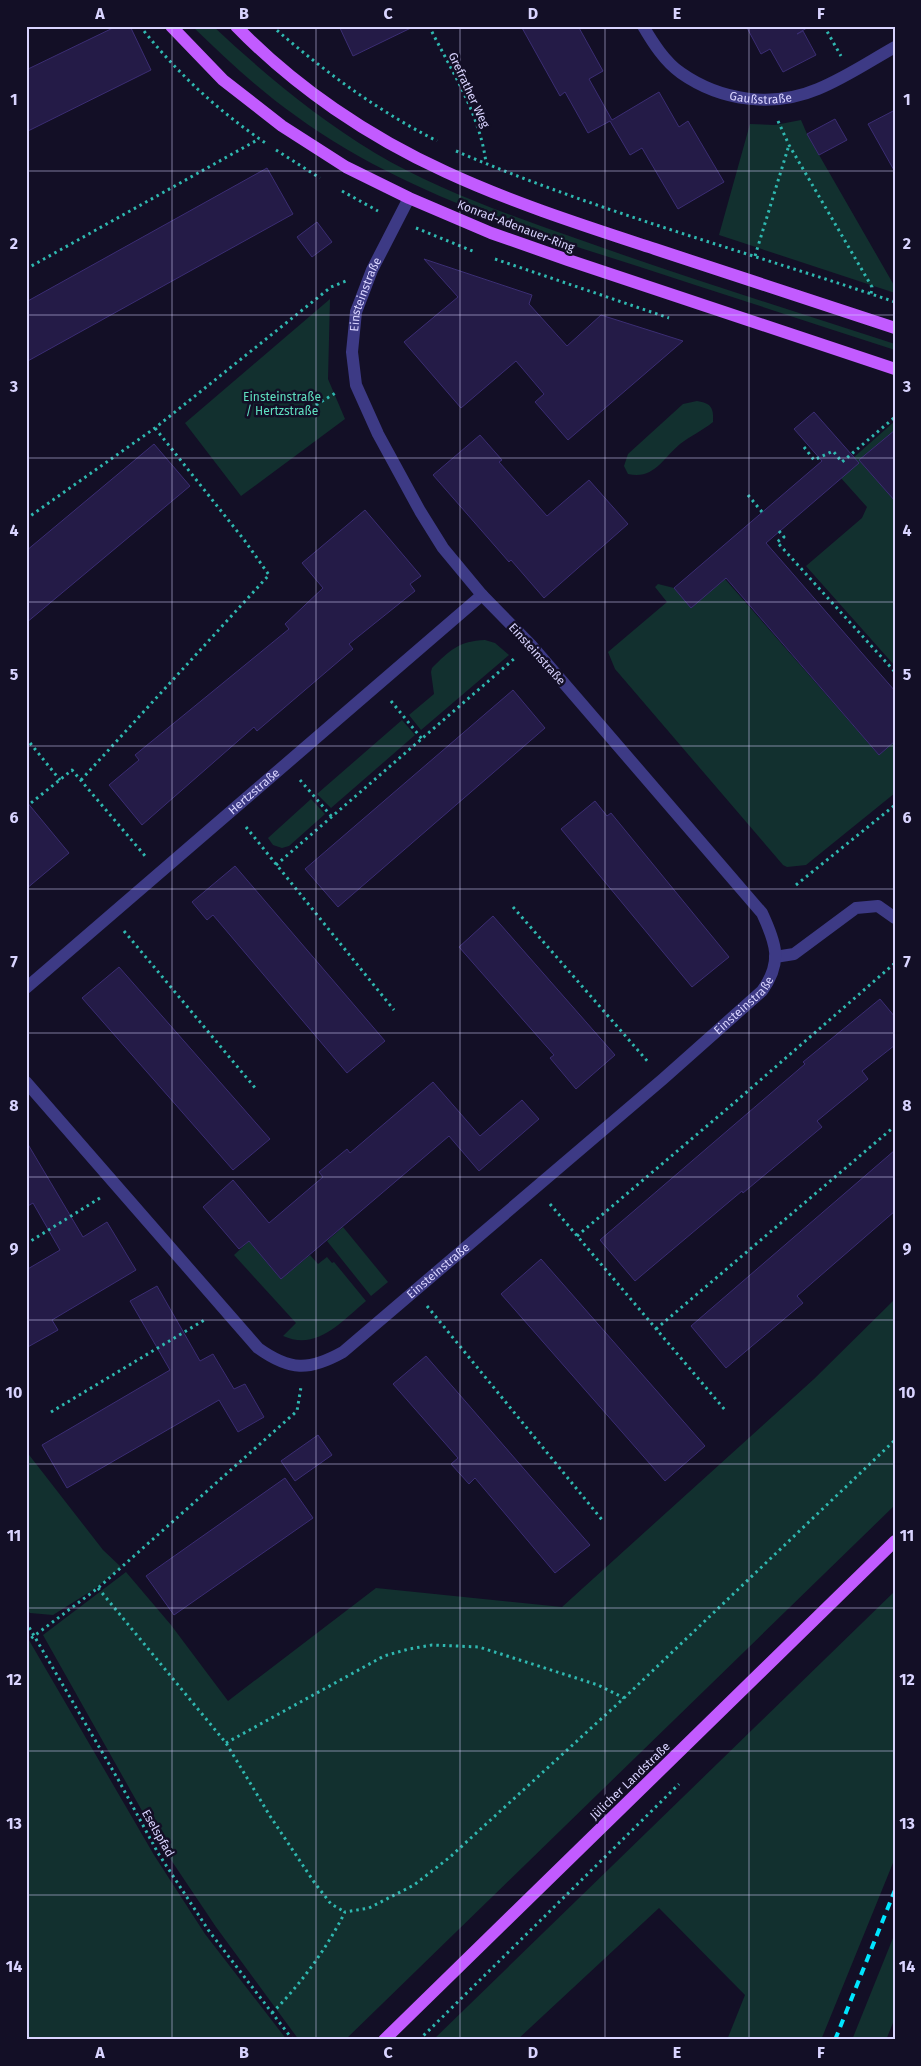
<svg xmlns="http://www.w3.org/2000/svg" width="921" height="2066" font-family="'Fira Sans',sans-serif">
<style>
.green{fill:#12302f}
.building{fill:#241b47;stroke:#3b2d73}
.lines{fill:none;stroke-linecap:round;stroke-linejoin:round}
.path{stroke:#2fb8b0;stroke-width:3;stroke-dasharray:2.5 4;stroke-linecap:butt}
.lane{stroke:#3d3a85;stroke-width:12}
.street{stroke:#3d3a85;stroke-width:12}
.primary{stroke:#c25bff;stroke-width:12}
.rail{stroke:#00e5ff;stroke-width:4;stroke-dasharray:8 6;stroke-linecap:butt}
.grid{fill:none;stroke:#d9d4ff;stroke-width:1;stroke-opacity:0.55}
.labels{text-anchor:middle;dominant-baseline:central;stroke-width:5;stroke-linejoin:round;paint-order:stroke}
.street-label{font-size:12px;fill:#d9d4ff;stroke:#130f26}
.park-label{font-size:12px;fill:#5fe0c0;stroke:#130f26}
.neatline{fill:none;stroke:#d9d4ff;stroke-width:2}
.grid-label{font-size:16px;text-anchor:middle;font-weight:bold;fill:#d9d4ff}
</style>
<rect width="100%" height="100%" fill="#130f26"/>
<g class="green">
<path d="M192,26H213C263,73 316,117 375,153C437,190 507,214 575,238C681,276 788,309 895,344V350C809,322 723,294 637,266C520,229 396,189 296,116C259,90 225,58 192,26Z"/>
<polygon points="801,120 807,134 895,287 895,293 719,235 750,124 775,125"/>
<polygon points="330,299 328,379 345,419 241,496 185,423"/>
<path d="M697,401C711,403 714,408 713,422C702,431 690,436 680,444C663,458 654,480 628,474L624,466L628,454L683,404Z"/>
<polygon points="895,421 895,430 859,460 895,501 895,666 806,566 862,518 867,507 841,478 844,466"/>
<polygon points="725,579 879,755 895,741 895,793 806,865 787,867 783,865 615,669 608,652 667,602 655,587 658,584 674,588 691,608"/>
<path d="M485,640L495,643L509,655L421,730L409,715L434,694L431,672L432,668C450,650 459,641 485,640Z"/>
<polygon points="402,720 415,735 331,808 317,794"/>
<polygon points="311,799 325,814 289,846 282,848 273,845 268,838"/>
<polygon points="343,1227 388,1282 371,1296 327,1241"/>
<path d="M249,1241L281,1279L310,1255L318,1264L327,1257L332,1263L334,1262L366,1301C341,1322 317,1351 283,1336L296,1323L234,1255Z"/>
<polygon points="895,1299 895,1505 345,2040 299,2040 216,1927 163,1848 43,1635 126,1572 171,1625 228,1701 376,1588 562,1607 814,1379"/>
<polygon points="26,1451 103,1550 121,1567 96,1588 53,1615 30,1613 26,1608"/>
<polygon points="895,1591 895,1858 821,2040 727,2040 745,1995 659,1908 517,2040 433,2040"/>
<polygon points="26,1635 154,1855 205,1934 287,2040 26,2040"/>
<polygon points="895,1933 895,2018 886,2040 852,2040"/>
</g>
<g class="building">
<polygon points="117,26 130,26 151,70 26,132 26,70"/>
<polygon points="339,26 415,26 353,56"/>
<polygon points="521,26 578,26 603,71 589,79 612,120 659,92 679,127 688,121 724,182 678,209 642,148 630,155 610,121 588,133 565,92 560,96"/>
<polygon points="746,26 810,26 797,34 803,31 816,55 783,72 770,49 761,54"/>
<polygon points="895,110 895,172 868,124"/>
<polygon points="835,119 847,140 819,155 807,134"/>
<polygon points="267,168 293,214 26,362 26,302"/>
<polygon points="317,222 332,242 312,257 297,237"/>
<polygon points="424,259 532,295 529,304 567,346 601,315 683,341 568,440 535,402 544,394 516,361 461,408 404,342 458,297"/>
<polygon points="814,412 859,463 766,543 895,691 895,741 879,755 726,578 691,608 674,588 822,461 794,429"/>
<polygon points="895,430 895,501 859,460"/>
<polygon points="480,435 502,460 499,462 547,516 589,480 628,524 544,598 511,560 509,562 433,475"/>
<polygon points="154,444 190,486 26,623 26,551"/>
<polygon points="365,510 421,576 410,584 415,591 349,644 353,649 257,731 254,727 142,825 109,785 139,760 135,755 289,629 285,624 323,588 302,563"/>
<polygon points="513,690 545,728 338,907 305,869"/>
<polygon points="26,801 69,853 26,889"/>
<polygon points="595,801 607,816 611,813 729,957 692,987 561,829"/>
<polygon points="235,866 385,1041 347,1073 213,915 207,920 192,902"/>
<polygon points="493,916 615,1055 576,1089 550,1058 554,1055 459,947"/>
<polygon points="119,967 270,1139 233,1170 82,998"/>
<polygon points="880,999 895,1017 895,1045 862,1071 868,1079 817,1121 822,1127 743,1193 742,1191 635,1281 600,1240 805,1064 803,1062"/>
<polygon points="433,1082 480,1136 522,1100 539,1119 479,1171 449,1136 281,1279 249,1241 239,1249 203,1207 233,1180 269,1223 323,1177 319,1172 347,1149 350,1153"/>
<polygon points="26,1141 83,1237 107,1222 136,1270 52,1320 58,1330 26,1348 26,1270 60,1250 33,1203 26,1207"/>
<polygon points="895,1150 895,1211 797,1296 803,1303 726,1368 691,1326"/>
<polygon points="541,1259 705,1446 665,1481 501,1294"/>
<polygon points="157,1286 200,1361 213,1354 234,1389 245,1384 264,1417 238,1432 219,1400 67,1488 42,1445 170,1370 130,1301"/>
<polygon points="426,1356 590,1545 555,1573 475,1478 469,1484 451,1464 458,1458 393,1384"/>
<polygon points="318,1435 332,1455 295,1481 281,1461"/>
<polygon points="285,1478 313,1518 174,1615 146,1576"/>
</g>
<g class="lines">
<g class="path">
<path d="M140,26C176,72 218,111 267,144"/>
<path d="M272,26C325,72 375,109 437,141"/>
<path d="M429,26C451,70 480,114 486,163"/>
<polyline points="824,26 841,56"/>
<polyline points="26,28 29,26"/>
<polyline points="778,121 789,145 872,287 871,294"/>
<polyline points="276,150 320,178"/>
<path d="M456,151C598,212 748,252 895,302"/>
<polyline points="342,191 378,211"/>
<polyline points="416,228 475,252"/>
<polyline points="755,256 789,145"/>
<polyline points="495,259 669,318"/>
<polyline points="26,269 259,139"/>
<polyline points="316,405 337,392"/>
<polyline points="804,447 814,460 833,451 842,462 895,417"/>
<polyline points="748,495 762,512"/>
<polyline points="26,519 155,428 331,287 346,281"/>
<polyline points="779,531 784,537 777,542 895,672"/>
<polyline points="391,701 422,739"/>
<polyline points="26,738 60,780"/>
<polyline points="81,780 269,575 245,541 155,428"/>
<polyline points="300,780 332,817"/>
<polyline points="26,807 72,770 146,857"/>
<polyline points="246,827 394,1010"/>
<polyline points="276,865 515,658"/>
<polyline points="796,885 895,805"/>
<polyline points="513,907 649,1063"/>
<polyline points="124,931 256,1089"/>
<polyline points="550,1204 725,1410"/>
<polyline points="577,1236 734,1103 895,963"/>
<polyline points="26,1244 100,1198"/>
<polyline points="427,1306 603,1521"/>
<polyline points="656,1329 895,1126"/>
<polyline points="51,1412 206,1319"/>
<polyline points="98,1588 226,1743 270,1816 314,1882 331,1904 345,1912"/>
<polyline points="26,1622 119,1781 158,1853 209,1931 293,2040"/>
<polyline points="26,1642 98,1588 297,1411 301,1387"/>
<polyline points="226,1743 384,1656 409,1649 432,1645 479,1647 598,1685 624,1698"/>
<path d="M272,2013C301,1984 327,1948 345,1912L369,1908L414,1885L450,1857L624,1698L895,1440"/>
<polyline points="419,2040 679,1784"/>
<polyline points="893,2040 895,2036"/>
</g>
<polyline class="lane" points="775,957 794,954 856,908 878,906 895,918"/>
<g class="street">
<path id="s1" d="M643,26C653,43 665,62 681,73C721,101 773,108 818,89C845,78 870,61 895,47"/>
<path id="s2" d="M26,988L482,595"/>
<path id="s3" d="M26,1082L258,1348C290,1371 309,1371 343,1352L663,1079L762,991C783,962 776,943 762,913L531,645L482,595L443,548L420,511L378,434L356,385L352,352L356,312L372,270L409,198"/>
</g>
<g class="primary">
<polyline points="171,26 223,80 282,126 346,167 409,198 491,233 568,260 895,369"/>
<path d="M236,26C295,87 369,137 446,172C513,203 585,226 655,249C735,275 815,301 895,328"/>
<polyline points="384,2040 895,1541"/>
</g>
<polyline class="rail" points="835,2040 895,1890"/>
</g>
<path class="grid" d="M172,26V2040M316,26V2040M460,26V2040M605,26V2040M749,26V2040M26,171H895M26,315H895M26,458H895M26,602H895M26,746H895M26,889H895M26,1033H895M26,1177H895M26,1320H895M26,1464H895M26,1608H895M26,1751H895M26,1895H895"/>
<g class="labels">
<g class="street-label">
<text transform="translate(469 90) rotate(65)">Grefrather Weg</text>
<text stroke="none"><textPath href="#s1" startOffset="146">Gaußstraße</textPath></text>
<text transform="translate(516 226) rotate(21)">Konrad-Adenauer-Ring</text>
<text stroke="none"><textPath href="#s3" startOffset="1844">Einsteinstraße</textPath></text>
<text transform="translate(537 654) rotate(48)">Einsteinstraße</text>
<text stroke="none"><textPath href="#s2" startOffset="301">Hertzstraße</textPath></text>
<text stroke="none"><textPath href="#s3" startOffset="975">Einsteinstraße</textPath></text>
<text stroke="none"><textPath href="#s3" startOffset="570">Einsteinstraße</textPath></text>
<text transform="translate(630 1781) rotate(-44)">Jülicher Landstraße</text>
<text transform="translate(158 1833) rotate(60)">Eselspfad</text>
</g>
<g class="park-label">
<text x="282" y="397">Einsteinstraße<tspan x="282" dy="14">/ Hertzstraße</tspan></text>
</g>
</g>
<rect width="921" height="2066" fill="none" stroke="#130f26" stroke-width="55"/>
<rect x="28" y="28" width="866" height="2010" class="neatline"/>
<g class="grid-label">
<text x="100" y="19">A</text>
<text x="244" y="19">B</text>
<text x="388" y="19">C</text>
<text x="533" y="19">D</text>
<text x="677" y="19">E</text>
<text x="821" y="19">F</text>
<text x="14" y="105">1</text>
<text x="907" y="105">1</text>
<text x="14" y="249">2</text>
<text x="907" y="249">2</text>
<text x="14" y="392">3</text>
<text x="907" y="392">3</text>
<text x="14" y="536">4</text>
<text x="907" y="536">4</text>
<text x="14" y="680">5</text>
<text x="907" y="680">5</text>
<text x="14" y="823">6</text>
<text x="907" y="823">6</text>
<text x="14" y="967">7</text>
<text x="907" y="967">7</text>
<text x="14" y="1111">8</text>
<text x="907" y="1111">8</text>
<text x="14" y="1254">9</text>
<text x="907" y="1254">9</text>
<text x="14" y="1398">10</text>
<text x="907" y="1398">10</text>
<text x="14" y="1541">11</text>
<text x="907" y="1541">11</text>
<text x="14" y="1685">12</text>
<text x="907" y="1685">12</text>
<text x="14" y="1829">13</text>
<text x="907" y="1829">13</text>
<text x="14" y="1972">14</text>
<text x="907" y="1972">14</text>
<text x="100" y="2058">A</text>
<text x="244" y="2058">B</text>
<text x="388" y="2058">C</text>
<text x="533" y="2058">D</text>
<text x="677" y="2058">E</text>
<text x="821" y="2058">F</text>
</g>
</svg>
